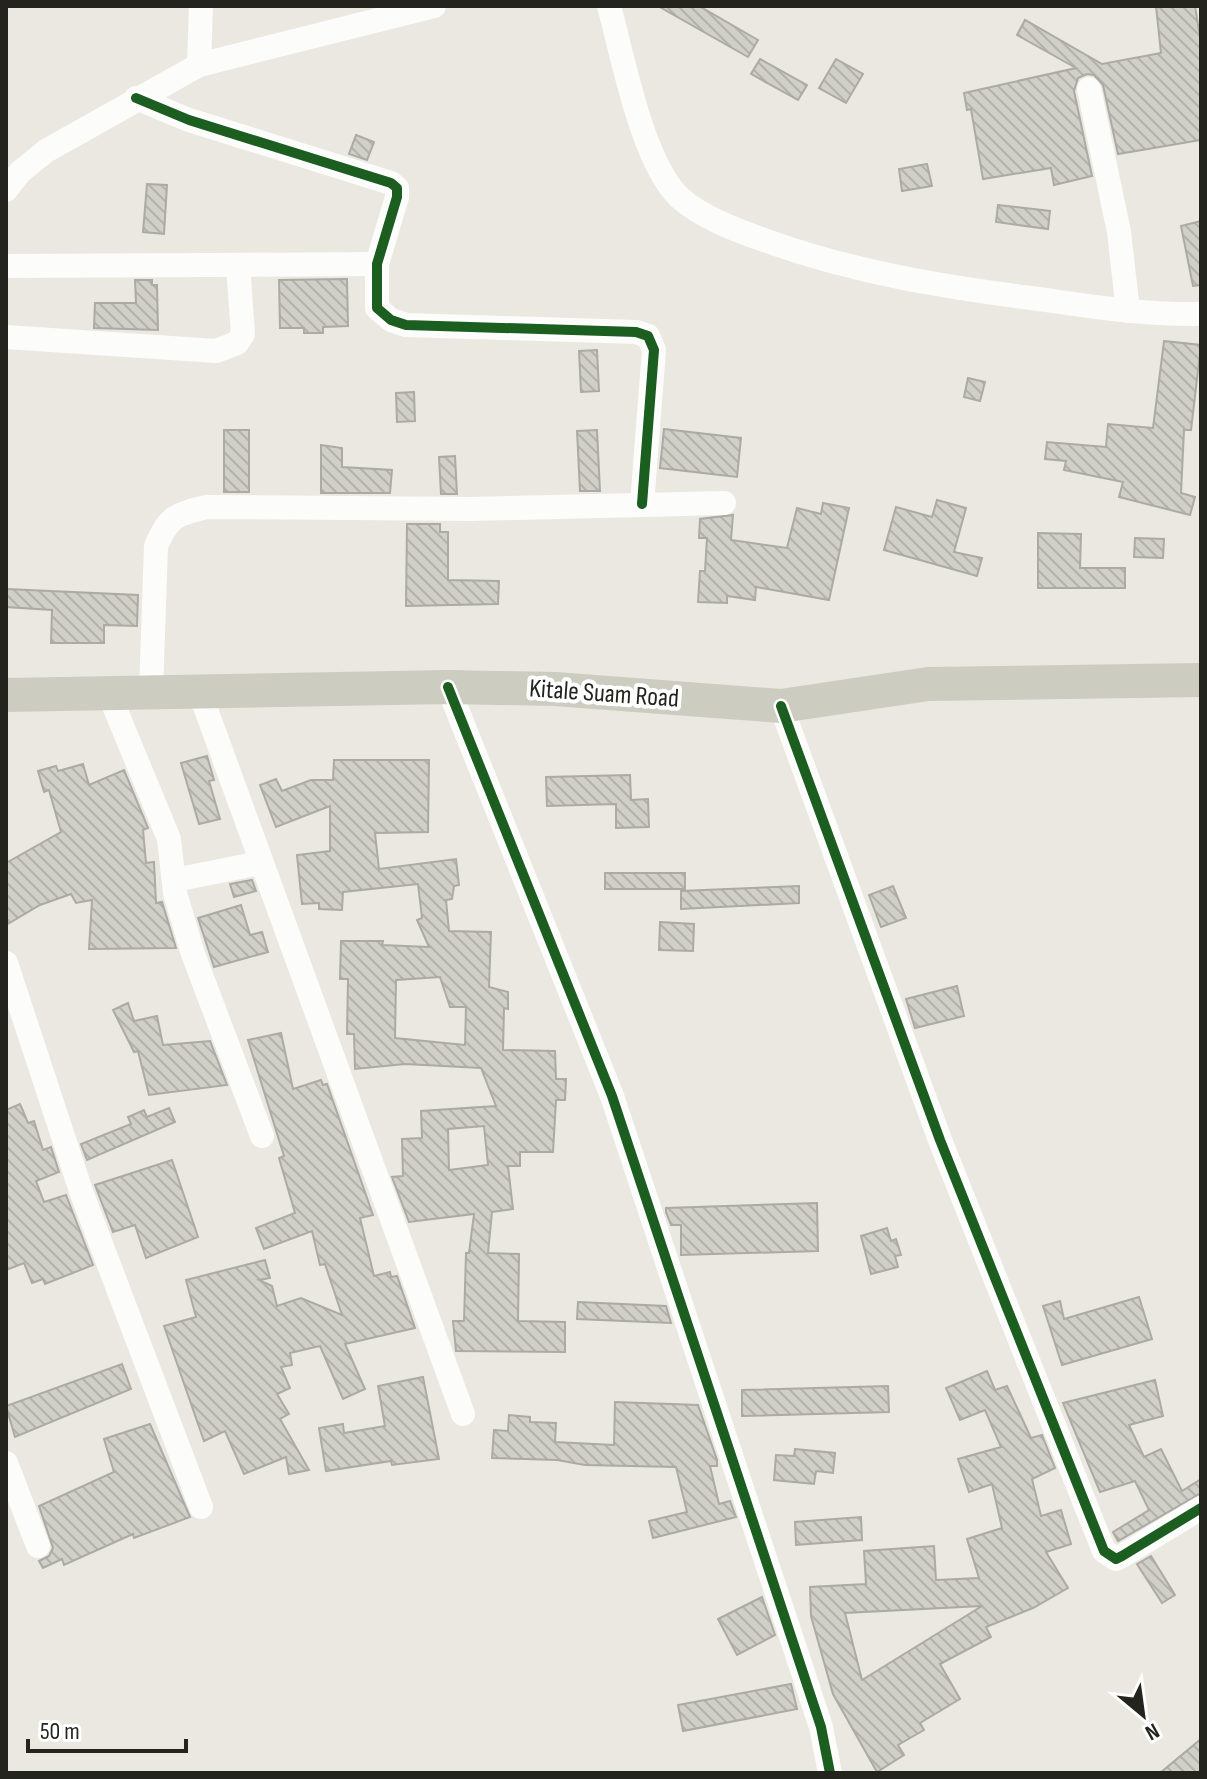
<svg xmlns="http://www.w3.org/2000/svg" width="1207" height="1779" font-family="'Sofia Sans Condensed',sans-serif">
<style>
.building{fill:url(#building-back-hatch);stroke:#abaaa4;stroke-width:2;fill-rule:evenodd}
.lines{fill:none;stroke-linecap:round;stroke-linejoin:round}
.minor{stroke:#fcfcfa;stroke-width:24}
.highway{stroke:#cdccc1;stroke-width:34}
.cycleway-casing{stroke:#fff;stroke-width:15}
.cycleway{stroke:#1b5e20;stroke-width:10}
.labels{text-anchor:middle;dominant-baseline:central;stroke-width:8;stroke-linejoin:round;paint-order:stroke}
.street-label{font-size:26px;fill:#24241e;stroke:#fff}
</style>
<defs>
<pattern id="building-back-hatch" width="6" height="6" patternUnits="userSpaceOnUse" patternTransform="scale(2)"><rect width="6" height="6" fill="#d0cfc8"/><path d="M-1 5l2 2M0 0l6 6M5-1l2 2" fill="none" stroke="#b2b2ab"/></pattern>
</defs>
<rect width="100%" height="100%" fill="#eae8e0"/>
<g class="building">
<polygon points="658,6 699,6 758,40 748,57"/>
<polygon points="1156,6 1195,6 1201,43 1201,140 1118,154 1103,85 1094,75 1087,74 1078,78 1074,91 1092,176 1054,185 1051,168 983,179 971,109 967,110 964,93 1076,68 1017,35 1025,20 1102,64 1161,53"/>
<polygon points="760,59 807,85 798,100 751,74"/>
<polygon points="836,59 863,74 846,103 819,88"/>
<polygon points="356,135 374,142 367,160 349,154"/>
<polygon points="927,164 932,186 902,191 899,169"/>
<polygon points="147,184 167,185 164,234 143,232"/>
<polygon points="998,205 1050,211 1048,229 996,222"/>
<polygon points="1201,221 1201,285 1193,286 1181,226"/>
<polygon points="347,279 348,326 323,327 323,333 304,333 304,328 280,328 279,280"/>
<polygon points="135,280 152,280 152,285 157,285 158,330 94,328 95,303 136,303"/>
<polygon points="1164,341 1201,345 1191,430 1184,430 1181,493 1195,497 1190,515 1119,497 1123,482 1064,470 1066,461 1045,459 1047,442 1106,447 1108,424 1153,428"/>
<polygon points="597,350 599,391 581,392 579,351"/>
<polygon points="968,378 985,382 980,401 964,397"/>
<polygon points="414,392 415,421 397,422 396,393"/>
<polygon points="664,429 741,438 737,477 660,468"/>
<rect x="224" y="430" width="25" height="62"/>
<polygon points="597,430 600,491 580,491 577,431"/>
<polygon points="321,445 342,448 342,467 392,470 390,493 321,493"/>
<polygon points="455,456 457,494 441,494 439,457"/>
<polygon points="937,500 966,508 954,552 982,558 977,576 884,550 896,507 932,517"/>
<polygon points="823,503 849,508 829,600 756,587 755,600 727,596 727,603 698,602 700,571 705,571 707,538 699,538 700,519 733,515 731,540 787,548 797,508 821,514"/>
<polygon points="407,524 440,524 440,532 448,532 448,580 499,581 498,604 406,606"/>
<polygon points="1038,533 1081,534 1080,568 1125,568 1125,588 1038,588"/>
<polygon points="1135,538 1164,539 1163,558 1134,557"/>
<polygon points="6,589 138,595 137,626 104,625 104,643 51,643 52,610 6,607"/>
<polygon points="207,756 214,780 209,781 220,819 199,824 181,763"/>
<path d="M334,760H429L428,832L375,833L379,869L456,859L459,885L454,886L452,899L446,900L449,931L491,932L489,987L508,992V1009L504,1008L503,1050L555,1051L556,1079H566L565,1100H556L553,1152H520V1166H508L513,1209L492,1212L488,1253L519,1254L518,1321L565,1322V1352L456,1351L453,1321H464L466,1253H469L474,1214L409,1222L392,1177L403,1176L402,1139L422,1138L421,1111L496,1106L481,1068L405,1064L355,1069L354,1034H347L348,979H340L341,941H383L382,945L429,947L417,920L422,918L418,884L343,892L342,910L319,909V903L302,904L297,855L330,851V806L276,827L260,785L276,779L282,791L311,780H333ZM440,977L450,1007H466L465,1045L395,1038L396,980ZM484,1126L488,1165L449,1170L448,1129Z"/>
<polygon points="83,764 89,785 124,770 148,828 143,830 146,863 154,862 156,903 162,902 176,948 89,949 92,900 76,903 71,894 40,905 6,925 6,863 61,832 49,790 44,792 38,771 56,766 58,771"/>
<polygon points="630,775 631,800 648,799 649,827 616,828 616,804 547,806 546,777"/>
<rect x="605" y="873" width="80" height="16"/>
<polygon points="252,880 256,891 234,897 230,884"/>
<polygon points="799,886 799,903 681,909 681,891"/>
<polygon points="893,886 906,918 881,927 869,895"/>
<polygon points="241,905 250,935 262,932 268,952 214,967 198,918"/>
<polygon points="660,922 694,924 693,951 659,950"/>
<polygon points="957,986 964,1016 915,1028 906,999"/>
<polygon points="128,1003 134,1021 157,1016 163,1045 210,1041 227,1085 149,1095 138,1051 134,1052 113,1010"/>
<polygon points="281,1033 293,1089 321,1080 323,1085 327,1084 373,1215 360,1218 374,1276 390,1272 391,1277 397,1276 415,1328 345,1344 365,1389 343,1399 320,1346 290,1353 292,1365 281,1367 290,1388 277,1394 289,1414 280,1419 309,1470 289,1474 286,1457 244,1474 225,1431 204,1441 164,1326 196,1317 186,1280 265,1260 270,1278 259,1280 272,1286 277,1306 301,1298 342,1315 325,1264 320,1265 312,1231 264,1249 256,1228 295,1213 279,1158 284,1156 248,1040"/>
<polygon points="20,1104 28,1123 34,1121 43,1150 51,1147 59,1172 36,1181 44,1202 66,1195 93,1265 45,1284 43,1279 32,1283 24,1263 6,1270 6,1110"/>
<polygon points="169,1108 175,1122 87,1160 81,1144 131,1124 128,1117 144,1110 147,1117"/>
<polygon points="172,1160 198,1237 146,1258 135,1225 113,1232 95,1185"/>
<polygon points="817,1203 818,1251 681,1255 681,1225 671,1225 666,1212 666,1208"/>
<polygon points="887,1228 891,1241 896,1239 901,1255 895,1256 898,1267 871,1274 861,1236"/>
<polygon points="1139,1297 1152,1339 1062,1365 1043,1306 1060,1301 1064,1319"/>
<polygon points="578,1302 666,1306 671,1323 577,1319"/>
<polygon points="122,1364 131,1389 15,1437 6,1406"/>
<path d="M987,1371L995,1390L1007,1386L1031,1438L1042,1435L1055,1468L1032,1479L1041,1516L1061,1510L1071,1544L1046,1552L1068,1588L1033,1608L986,1627L991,1637L940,1664L960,1699L920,1723L924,1730L898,1745L904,1755L877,1772L833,1694L811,1616L810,1587L866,1584L864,1551L934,1546L936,1580L979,1578L967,1539L1002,1528L992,1484L969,1492L958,1459L1001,1447L985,1410L960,1420L946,1388ZM982,1606L862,1680L845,1613Z"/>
<polygon points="423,1377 439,1459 392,1465 391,1461 326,1471 319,1428 343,1424 344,1433 385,1426 378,1386"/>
<polygon points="1155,1380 1163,1416 1129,1425 1144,1457 1161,1449 1182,1491 1201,1479 1201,1493 1118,1541 1113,1532 1149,1510 1135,1481 1100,1492 1063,1403"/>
<polygon points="888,1386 889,1412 742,1416 742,1390"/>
<polygon points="615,1402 698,1405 717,1460 717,1466 710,1466 719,1504 730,1501 736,1517 653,1538 649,1521 687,1512 676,1467 585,1465 557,1460 492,1458 494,1430 508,1431 509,1415 530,1417 530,1422 556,1423 555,1442 614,1445"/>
<polygon points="150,1424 190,1517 134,1538 133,1534 64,1565 62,1559 43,1568 39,1561 49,1556 53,1548 39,1506 114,1472 104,1439"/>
<polygon points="795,1449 835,1453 833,1473 816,1471 814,1484 774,1480 776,1455 794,1456"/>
<polygon points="861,1517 862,1540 796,1545 795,1522"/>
<polygon points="1151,1556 1175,1595 1162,1603 1137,1564"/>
<polygon points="762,1597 775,1635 737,1655 718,1619"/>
<polygon points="791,1684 797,1709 683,1731 678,1705"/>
<polygon points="1201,1739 1201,1773 1160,1773"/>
</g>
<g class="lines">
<g class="minor">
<path d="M609,6C623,57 642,162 680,198C703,218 738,231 767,241C856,273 945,287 1038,299C1093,307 1146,315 1201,314"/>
<polyline points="199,65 201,6"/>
<polyline points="1089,89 1119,232 1128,311"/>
<polyline points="136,98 189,120 391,183 397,188 397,197 377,264 377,308 391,320 406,325 636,332 648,336 654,350 642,504"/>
<polyline points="6,190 20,172 46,151 199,65 434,6"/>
<polyline points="6,266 377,264"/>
<polyline points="6,337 216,351 237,343 243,334 238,266"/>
<polyline points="448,687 612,1096 821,1727 830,1773"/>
<path d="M151,692L156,546C169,516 176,514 207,507L471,509L724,503"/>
<polyline points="200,693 463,1414"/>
<polyline points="109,694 169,839 175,893 193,954 262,1136"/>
<polyline points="781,706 940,1140 1104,1551 1116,1559 1122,1556 1201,1508"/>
<polyline points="175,880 260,863"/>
<polyline points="6,963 82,1194 201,1507"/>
<polyline points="6,1463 38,1546"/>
</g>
<polyline class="highway" points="6,695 448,687 555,689 781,706 928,684 1201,680"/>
<defs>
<g id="cycleway">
<polyline points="136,98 189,120 391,183 397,188 397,197 377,264 377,308 391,320 406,325 636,332 648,336 654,350 642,504"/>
<polyline points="448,687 612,1096 821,1727 830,1773"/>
<polyline points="781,706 940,1140 1104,1551 1116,1559 1122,1556 1201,1508"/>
</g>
</defs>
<use href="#cycleway" class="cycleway-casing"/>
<use href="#cycleway" class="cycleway"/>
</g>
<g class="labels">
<g class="street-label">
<text transform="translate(604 694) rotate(4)">Kitale Suam Road</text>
</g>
</g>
<rect width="1207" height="1779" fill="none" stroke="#24241e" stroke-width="16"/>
<g transform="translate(1143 1715) rotate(151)" stroke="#ffffff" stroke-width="6" paint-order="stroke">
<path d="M0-6L14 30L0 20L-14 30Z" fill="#24241e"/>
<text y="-12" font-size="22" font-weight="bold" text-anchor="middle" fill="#24241e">N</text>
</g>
<path d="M28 1739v12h158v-12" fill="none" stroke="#24241e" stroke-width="4"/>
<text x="40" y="1739" font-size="24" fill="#24241e" stroke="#ffffff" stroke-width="6" paint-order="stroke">50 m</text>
</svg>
